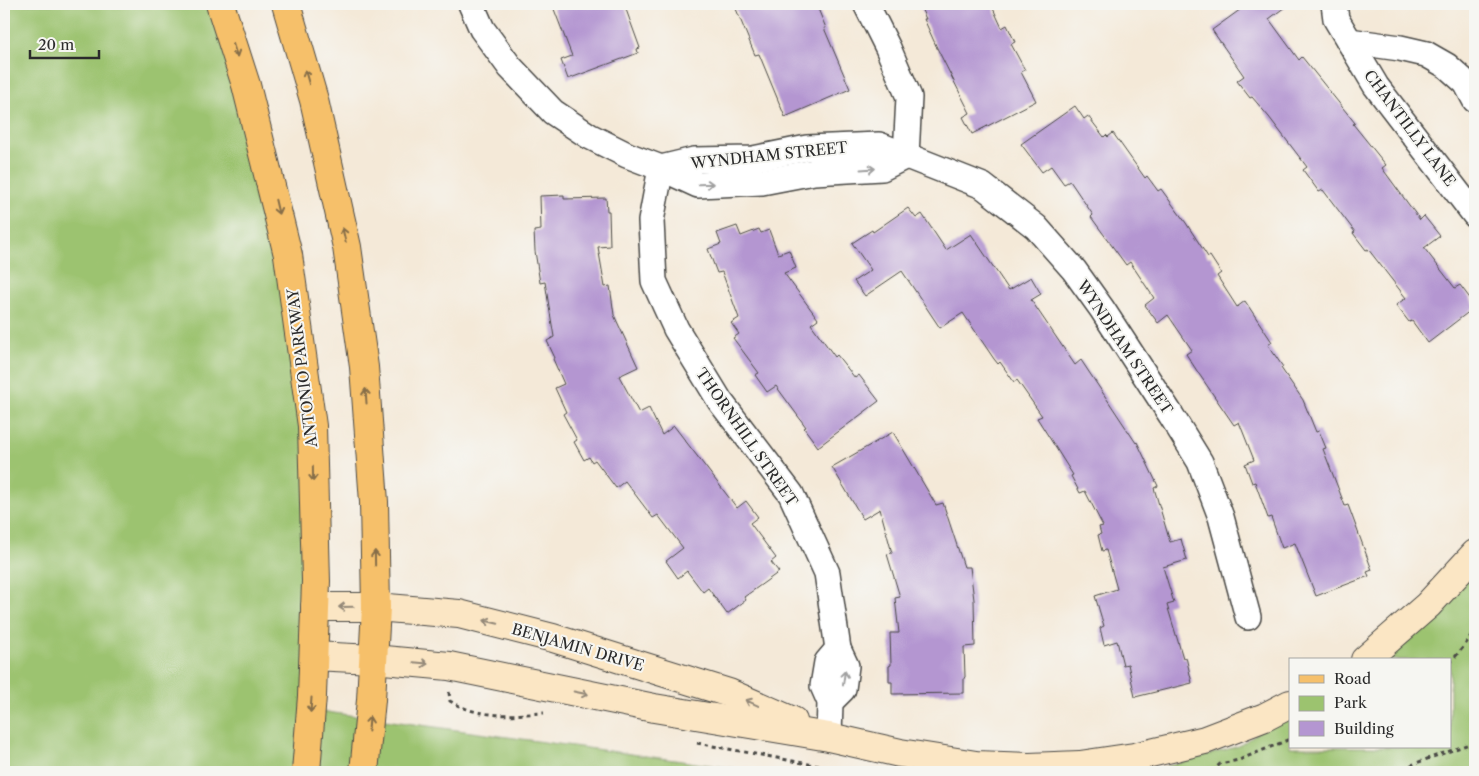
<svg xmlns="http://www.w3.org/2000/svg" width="1479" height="776" font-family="'Libre Caslon Text',serif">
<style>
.green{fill:#9cc36f;stroke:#64774d}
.building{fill:#b496d1}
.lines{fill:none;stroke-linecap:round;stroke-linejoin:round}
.minor-casing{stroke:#494845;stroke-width:28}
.secondary-casing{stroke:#494845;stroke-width:30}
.primary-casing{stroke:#494845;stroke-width:30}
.path{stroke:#494845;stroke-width:3;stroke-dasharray:4 4;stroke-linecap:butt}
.minor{stroke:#fff;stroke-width:25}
.secondary{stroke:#fbe6c4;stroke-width:28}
.primary{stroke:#f6c06b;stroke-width:28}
.oneway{stroke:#866e48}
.oneway2{stroke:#a0a0a0}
.oneway3{stroke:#938878}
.labels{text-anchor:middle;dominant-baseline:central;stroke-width:4;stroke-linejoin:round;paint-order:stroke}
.street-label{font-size:15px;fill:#2b2b2b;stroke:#f6f6f2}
</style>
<rect width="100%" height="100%" fill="#f6f6f2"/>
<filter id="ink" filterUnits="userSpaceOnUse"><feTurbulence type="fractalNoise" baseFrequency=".02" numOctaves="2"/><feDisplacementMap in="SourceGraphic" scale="10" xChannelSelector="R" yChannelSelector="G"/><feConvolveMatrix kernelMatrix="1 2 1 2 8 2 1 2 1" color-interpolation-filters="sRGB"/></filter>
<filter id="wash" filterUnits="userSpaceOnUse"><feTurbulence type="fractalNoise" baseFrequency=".0096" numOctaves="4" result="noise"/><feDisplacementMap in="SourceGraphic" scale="20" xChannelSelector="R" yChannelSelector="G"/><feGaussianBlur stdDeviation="1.12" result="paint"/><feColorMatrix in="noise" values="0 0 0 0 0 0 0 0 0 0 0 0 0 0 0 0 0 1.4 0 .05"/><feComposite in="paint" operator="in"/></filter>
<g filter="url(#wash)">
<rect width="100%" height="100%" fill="#f4e9d8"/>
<g class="green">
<polygon points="4,4 236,4 322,422 305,709 761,772 4,772"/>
<polygon points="1475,573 1475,772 1148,772 1239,746 1290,709 1290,747 1450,747 1450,660 1357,660"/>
</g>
<g id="blocks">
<g class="building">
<polygon points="552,4 624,4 640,48 637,49 638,53 568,79 561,60 572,56"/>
<polygon points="734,4 816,4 826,28 824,28 850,89 785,117 759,54 755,55"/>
<polygon points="919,4 991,4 1002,28 1007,25 1015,42 1011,44 1025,70 1021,72 1036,101 972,134 963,117 970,113 937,48 924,19 926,19"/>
<polygon points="1248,4 1289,4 1269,19 1299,60 1302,57 1355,123 1353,124 1386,165 1382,168 1420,220 1424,216 1440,236 1424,248 1455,288 1460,285 1475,305 1475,307 1428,343 1412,321 1409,322 1396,305 1406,298 1368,249 1366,250 1353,233 1355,232 1323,190 1319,192 1303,170 1307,167 1269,117 1252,97 1250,98 1237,81 1244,76 1212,30"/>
<polygon points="1075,106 1084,119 1088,116 1104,137 1106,135 1108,137 1113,133 1145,178 1147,176 1158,191 1161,189 1186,223 1208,257 1210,256 1221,273 1217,276 1237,307 1245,301 1272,342 1268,345 1283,367 1281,368 1303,400 1316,432 1319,431 1326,448 1323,449 1345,506 1348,505 1372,570 1367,572 1369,576 1316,596 1295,543 1282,548 1271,517 1268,518 1255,482 1252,483 1245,464 1254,460 1239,422 1234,425 1199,374 1186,354 1192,350 1168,315 1158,323 1145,305 1154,298 1130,262 1126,265 1091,217 1093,215 1070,181 1064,184 1051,166 1042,172 1021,144"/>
<polygon points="564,195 564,199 606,198 607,211 609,211 610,246 598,247 605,287 610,286 614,315 638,367 619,376 639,413 649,408 662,435 674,426 737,508 746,501 758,517 750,523 776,558 771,562 779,572 744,597 746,600 727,614 708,588 703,592 687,571 678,578 666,561 683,548 658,515 653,518 625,481 616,488 595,460 592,462 589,457 584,460 574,442 577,440 563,414 566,412 555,388 564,384 553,359 555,358 547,341 554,337 545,282 540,283 535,251 534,231 541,230 540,196"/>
<polygon points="908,208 916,218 922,214 946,250 971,234 1009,290 1031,277 1041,294 1031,300 1075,365 1081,360 1136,443 1137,442 1158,486 1154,488 1170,542 1181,539 1187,560 1163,567 1174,603 1167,605 1183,658 1186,657 1192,683 1135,697 1128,664 1123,665 1117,641 1104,645 1100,628 1104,626 1095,596 1117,589 1106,550 1102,551 1098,535 1101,534 1099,527 1103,526 1085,491 1080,493 1071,476 1073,475 1037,418 1042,416 1017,380 1014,382 1000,362 998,364 994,359 963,313 940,328 902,271 865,296 854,281 871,270 852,243 872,230 873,232"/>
<polygon points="737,226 741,236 759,229 761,233 769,230 778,254 789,250 796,268 784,273 818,319 811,324 835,357 837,355 855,378 859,375 879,401 818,447 804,428 806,427 776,386 767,392 755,375 759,373 733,338 739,334 731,323 739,318 722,272 717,273 708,249 721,244 717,233"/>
<polygon points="893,432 936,505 943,503 964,567 970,567 974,600 975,646 964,647 965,677 964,678 964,693 892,694 892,682 889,682 889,666 891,665 890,633 899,633 895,598 900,597 887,554 892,553 880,509 863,519 832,467"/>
</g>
</g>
</g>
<g filter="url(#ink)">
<use href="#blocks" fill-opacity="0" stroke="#494845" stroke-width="1"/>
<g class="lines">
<defs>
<g id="minor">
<polyline points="471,4 482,29 510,67 553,112 589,136 627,155 661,168 698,185 762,182 814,172 882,168 906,156"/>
<polyline points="866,4 888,48 909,97 906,156"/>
<polyline points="1334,4 1336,19 1376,86 1475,215"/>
<polyline points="1349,41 1400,48 1426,54 1447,66 1466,83 1475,100"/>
<polyline points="661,168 694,160 753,159 807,148 879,145 983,186 1036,227 1074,270 1102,309 1171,415 1200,462 1221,517 1248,617"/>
<polyline points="661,168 651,221 654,281 676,329 720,401 791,494 827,573 838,649 846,666 843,689 830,702"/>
<polyline points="829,737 830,702 823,686 827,662 838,649"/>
</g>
<g id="secondary">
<polyline points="315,607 376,607 459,614 553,638 729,693 793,721"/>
<polyline points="314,656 373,659 449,666 654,708 829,737 900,753 976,765 1029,767 1080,765 1134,757 1205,740 1265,717 1290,704"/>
<polyline points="1365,660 1428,605 1475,554"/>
</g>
<g id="primary">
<polyline points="220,4 246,85 288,255 312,426 316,581 312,696 306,772"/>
<polyline points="286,4 314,100 347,247 364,367 374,502 376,607 371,700 364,772"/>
</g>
</defs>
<use href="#minor" class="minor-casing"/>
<use href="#secondary" class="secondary-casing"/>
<use href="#primary" class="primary-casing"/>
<g class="path">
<polyline points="1450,663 1465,645 1475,629"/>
<path d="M449,692L450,701C479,719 511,715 544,713"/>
<polyline points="697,743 851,772"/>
<polyline points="1212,772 1220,764 1239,760 1290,739"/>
<polyline points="1396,772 1416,763 1475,742"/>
</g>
<use href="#minor" class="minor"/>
<use href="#secondary" class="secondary"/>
<use href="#primary" class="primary"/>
</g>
<defs><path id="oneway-shaft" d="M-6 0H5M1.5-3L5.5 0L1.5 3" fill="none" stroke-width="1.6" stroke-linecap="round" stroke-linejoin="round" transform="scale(1.25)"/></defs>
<g class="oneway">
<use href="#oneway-shaft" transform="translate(235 50) rotate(72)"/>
<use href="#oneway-shaft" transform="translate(307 77) rotate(-106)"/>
<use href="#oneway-shaft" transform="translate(277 207) rotate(77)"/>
<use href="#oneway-shaft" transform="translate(344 235) rotate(-103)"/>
<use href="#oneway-shaft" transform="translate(366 396) rotate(-94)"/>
<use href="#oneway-shaft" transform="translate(313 474) rotate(89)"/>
<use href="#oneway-shaft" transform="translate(375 558) rotate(-91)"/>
<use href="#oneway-shaft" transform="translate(311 705) rotate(94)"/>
<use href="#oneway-shaft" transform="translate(369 724) rotate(-85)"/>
</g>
<g class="oneway2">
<use href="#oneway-shaft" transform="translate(868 169) rotate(-4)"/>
<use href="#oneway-shaft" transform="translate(706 184) rotate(-2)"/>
<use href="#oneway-shaft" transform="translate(844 678) rotate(-82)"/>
</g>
<g class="oneway3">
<use href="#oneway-shaft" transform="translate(346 607) rotate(179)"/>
<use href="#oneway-shaft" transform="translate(491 622) rotate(-166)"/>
<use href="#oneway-shaft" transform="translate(421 663) rotate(5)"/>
<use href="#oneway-shaft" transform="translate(581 693) rotate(12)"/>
<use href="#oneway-shaft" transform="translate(752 703) rotate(-156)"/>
</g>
</g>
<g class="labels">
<g class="street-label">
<text transform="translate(1410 128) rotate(53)">CHANTILLY LANE</text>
<text transform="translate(769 155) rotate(-6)">WYNDHAM STREET</text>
<text transform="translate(1125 347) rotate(56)">WYNDHAM STREET</text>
<text transform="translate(302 368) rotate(-97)">ANTONIO PARKWAY</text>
<text transform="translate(747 437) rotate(55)">THORNHILL STREET</text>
<text transform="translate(578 647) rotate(16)">BENJAMIN DRIVE</text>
</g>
</g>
<rect width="1479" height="776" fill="none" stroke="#f6f6f2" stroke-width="20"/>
<rect x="1289" y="658" width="162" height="90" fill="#f6f6f2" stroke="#a5a5a2"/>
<rect x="1299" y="675" width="25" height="8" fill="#f6c06b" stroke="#a5a5a2"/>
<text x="1334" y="684" font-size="15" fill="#2b2b2b">Road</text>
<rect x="1299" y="696" width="25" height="15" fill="#9cc36f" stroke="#a5a5a2"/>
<text x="1334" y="708" font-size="15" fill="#2b2b2b">Park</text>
<rect x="1299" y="721" width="25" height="15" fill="#b496d1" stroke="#a5a5a2"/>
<text x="1334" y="734" font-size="15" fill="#2b2b2b">Building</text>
<path d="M30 50v8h69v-8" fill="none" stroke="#2b2b2b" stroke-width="2.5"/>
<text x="38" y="50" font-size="15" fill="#2b2b2b" stroke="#f6f6f2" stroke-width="4" paint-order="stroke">20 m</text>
</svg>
